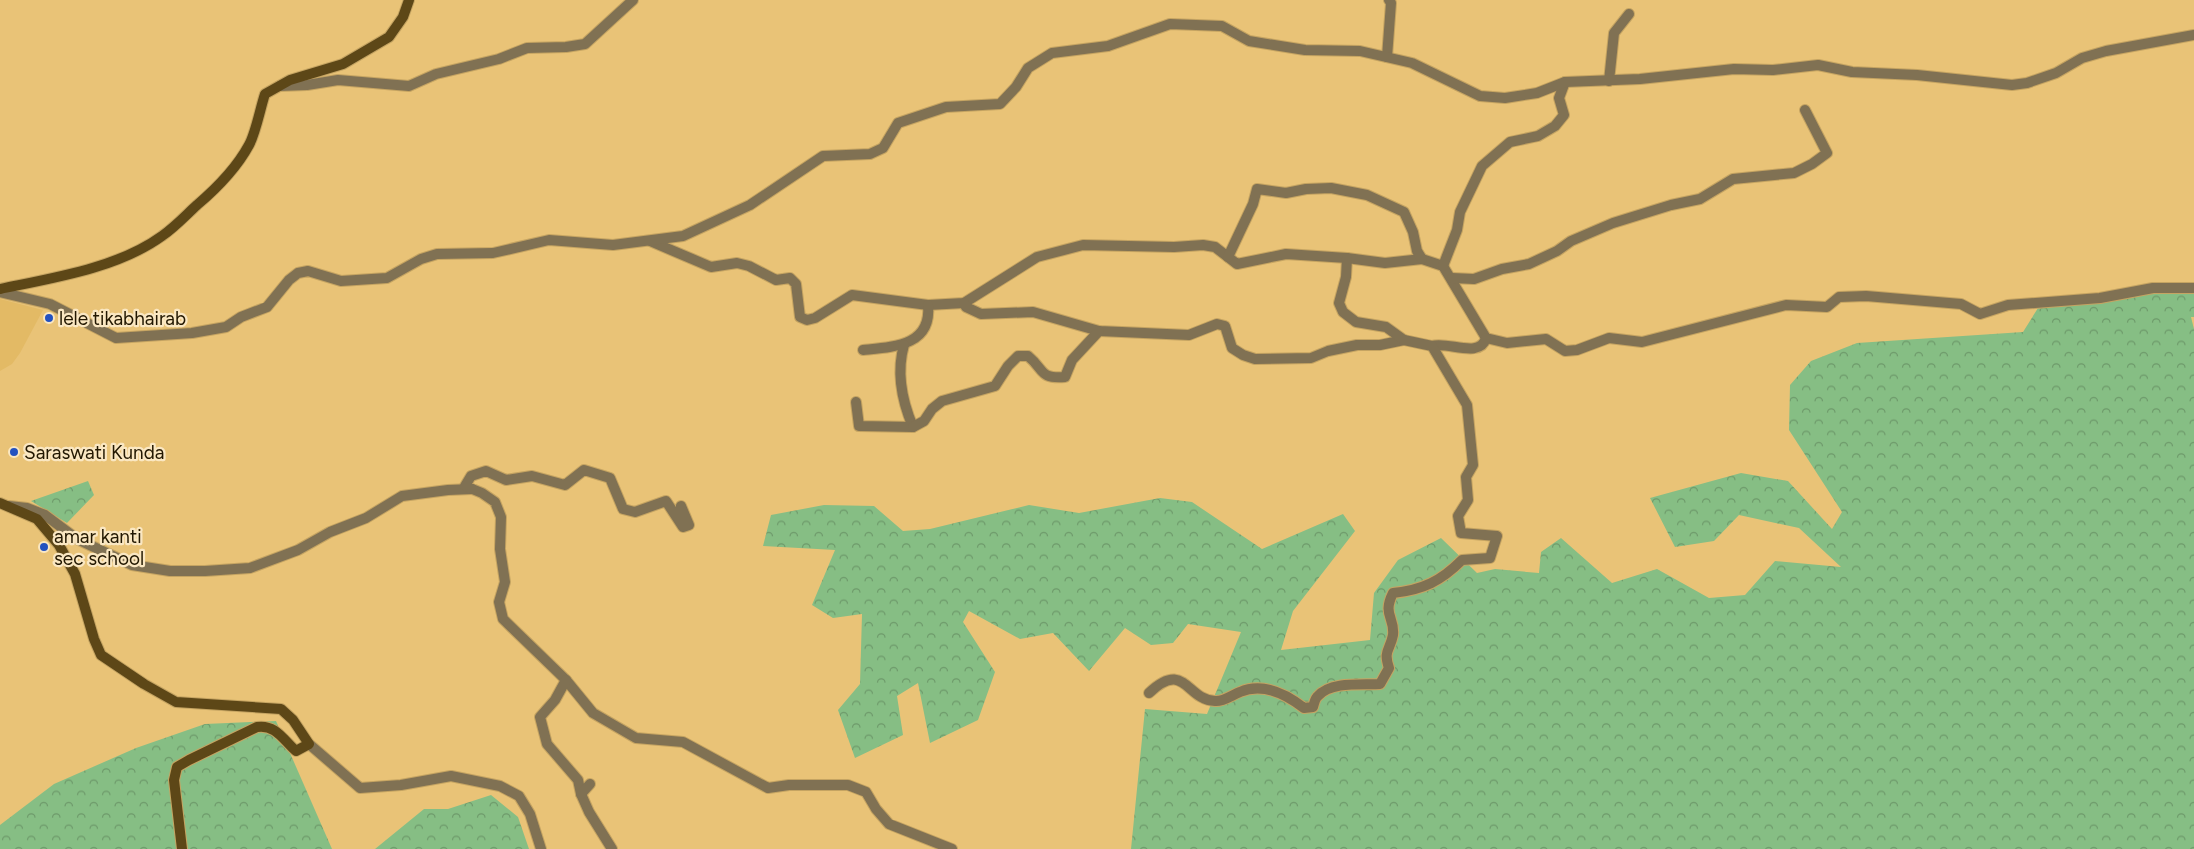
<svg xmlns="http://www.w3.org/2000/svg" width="2194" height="849" font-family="Figtree,sans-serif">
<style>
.built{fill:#e3ba65}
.forest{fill:url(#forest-crowns)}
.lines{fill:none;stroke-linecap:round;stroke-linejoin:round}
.street-casing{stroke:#c5a462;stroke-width:12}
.secondary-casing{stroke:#c5a462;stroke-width:12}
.street{stroke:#807153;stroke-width:10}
.secondary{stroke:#5d4717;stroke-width:10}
.poi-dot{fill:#2351bf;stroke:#fae7c2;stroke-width:2}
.labels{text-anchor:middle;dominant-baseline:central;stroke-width:4.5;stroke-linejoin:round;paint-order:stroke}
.poi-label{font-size:19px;fill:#221701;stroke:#fae7c2;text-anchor:start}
</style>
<defs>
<pattern id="forest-crowns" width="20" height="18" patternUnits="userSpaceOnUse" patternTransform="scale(1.25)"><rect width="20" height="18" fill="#86be84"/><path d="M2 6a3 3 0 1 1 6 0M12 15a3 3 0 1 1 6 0" fill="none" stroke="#6d996a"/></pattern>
</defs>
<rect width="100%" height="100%" fill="#e9c377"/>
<polygon class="built" points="0,299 43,310 20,353 12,364 0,371"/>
<g class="forest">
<polygon points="2157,292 2194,294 2194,317 2191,317 2194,329 2194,849 1131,849 1145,709 1207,714 1241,632 1188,624 1173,643 1151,645 1125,628 1089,671 1053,633 1020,639 969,611 963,622 995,672 978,720 930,743 918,683 897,696 903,735 855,758 838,710 860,684 862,614 833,618 812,605 835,550 763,546 771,515 824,505 874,506 903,531 930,529 1029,505 1079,513 1160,498 1192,502 1262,549 1343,514 1355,531 1293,611 1281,650 1370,640 1374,593 1398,560 1441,538 1477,573 1495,569 1539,573 1541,552 1561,538 1612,583 1657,569 1709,598 1745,595 1775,561 1841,567 1799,528 1739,515 1714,541 1675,547 1650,498 1741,473 1788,481 1832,529 1842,512 1789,430 1790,385 1811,361 1857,343 2023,332 2038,308"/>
<polygon points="88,481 94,495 67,523 31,501"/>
<polygon points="276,721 332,849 0,849 0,825 54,784 136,748 205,724"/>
<polygon points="491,795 518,817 529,849 375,849 424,809 448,809"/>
</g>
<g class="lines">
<defs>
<g id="street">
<polyline points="1387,57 1391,3 1389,0"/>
<polyline points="1609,81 1614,33 1629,14"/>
<polyline points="280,86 307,85 338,80 409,86 436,74 499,59 527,48 566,47 585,44 633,0"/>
<polyline points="650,241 711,267 737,263 749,266 776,280 790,278 796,284 800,317 807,320 815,318 852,295 928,305 964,303 1037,257 1083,245 1174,247 1203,245 1215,247 1237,264 1286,254 1347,258 1385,263 1422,259 1443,266 1486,338 1507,343 1546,339 1565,351 1577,350 1609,338 1642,342 1786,305 1827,307 1839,297 1866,296 1961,304 1980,314 2008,305 2100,298 2153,288 2194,288"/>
<polyline points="1228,257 1253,204 1257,189 1286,193 1306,189 1331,188 1367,195 1404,212 1413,232 1417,251 1422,259"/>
<polyline points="1443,266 1457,230 1460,212 1482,166 1510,142 1538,136 1555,126 1564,115 1559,98 1565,82"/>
<polyline points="1452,278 1474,279 1502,269 1529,264 1557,251 1571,241 1613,223 1671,205 1700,199 1733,179 1794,173 1812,164 1827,153 1805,110"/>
<polyline points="0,292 50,304 116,338 192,333 226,327 241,317 267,307 289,280 298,273 308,271 341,281 387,278 421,259 437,254 493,253 549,240 613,245 683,236 750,205 823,156 870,154 883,148 898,123 946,107 1000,104 1016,87 1028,68 1052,53 1108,46 1170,24 1222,26 1249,41 1305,50 1360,51 1412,63 1480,96 1505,98 1537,93 1565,82 1640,79 1734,69 1773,70 1818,65 1852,72 1917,75 2012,85 2027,83 2056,73 2082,58 2106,51 2194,35"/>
<polyline points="964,303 966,307 981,314 1033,312 1099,331 1189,335 1217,324 1225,326 1232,348 1243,355 1255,359 1311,358 1328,351 1357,345 1380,345 1404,340"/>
<path d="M1432,346C1448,341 1480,359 1486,338"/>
<path d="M863,350C893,347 932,346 928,305"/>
<path d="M856,402L859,426L913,427C902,401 896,373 904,345"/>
<path d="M913,427L924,421L932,409L942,401L995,386L1008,366L1018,356H1028C1045,370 1039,379 1065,377L1072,360L1099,331"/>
<polyline points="9,506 27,508 45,515 77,539 132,565 170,571 205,571 250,568 298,550 330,532 366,518 402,496 448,490 472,489"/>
<polyline points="681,506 689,525 683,527 666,501 635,512 623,509 610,478 584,470 565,485 532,476 506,480 486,471 471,476 465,486 482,493 495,502 501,517 500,549 505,582 499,602 503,619 566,680 593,713 636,738 683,742 768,788 789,785 848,785 866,792 876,809 889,824 952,849"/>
<polyline points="566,680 555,700 540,717 547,744 578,780 581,794 589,812 612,849"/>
<path d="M1149,693C1185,659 1186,700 1215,701C1223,702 1232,695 1240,692C1263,682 1286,694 1304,708L1313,707C1314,704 1315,698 1318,696C1331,681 1362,685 1380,684L1389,668C1383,650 1390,651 1393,635C1395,617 1382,615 1393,593C1423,590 1441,581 1462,560L1490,558L1497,536L1461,533L1458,516L1468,500L1466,477L1473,465L1467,405L1432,346L1404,340L1386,327L1356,322L1343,312L1339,303L1346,277L1347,258"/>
<polyline points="309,744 360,788 401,785 451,776 500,786 519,796 530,814 541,849"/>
<polyline points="581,794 590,784"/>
</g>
<g id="secondary">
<path d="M0,289C53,278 118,268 162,236C175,227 186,215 197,205C217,188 236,169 249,145C256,132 260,109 265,94L290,80L343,64L389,37L403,17L409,0"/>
<path d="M0,503L37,519L59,545L75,574L94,639L101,655L144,684L176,702L281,709L293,720L309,744L296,751C284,741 276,724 257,727L189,760L177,767L174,780L182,849"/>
</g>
</defs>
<use href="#street" class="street-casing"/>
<use href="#secondary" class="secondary-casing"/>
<use href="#street" class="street"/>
<use href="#secondary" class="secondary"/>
</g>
<g class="poi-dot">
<circle cx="49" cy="318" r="5"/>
<circle cx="14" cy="452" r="5"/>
<circle cx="44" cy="547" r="5"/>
</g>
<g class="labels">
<g class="poi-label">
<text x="59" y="318">lele tikabhairab</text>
<text x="24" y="452">Saraswati Kunda</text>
<text x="54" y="536">amar kanti<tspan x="54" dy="22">sec school</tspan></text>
</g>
</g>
</svg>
